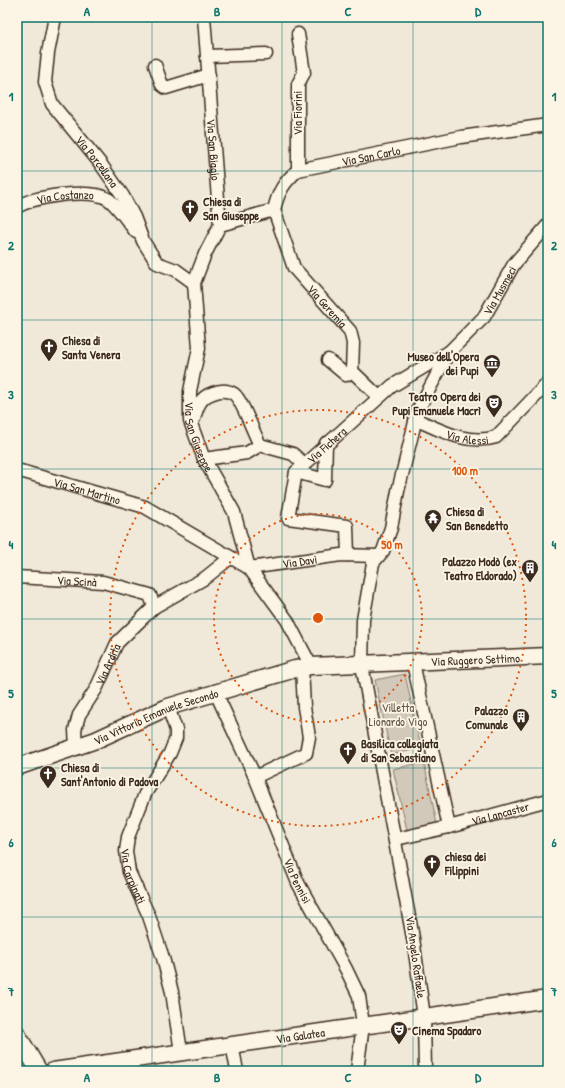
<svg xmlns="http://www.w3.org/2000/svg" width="565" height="1088" font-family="'Patrick Hand',sans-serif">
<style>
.green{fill:#d2c9ba;stroke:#867a6c}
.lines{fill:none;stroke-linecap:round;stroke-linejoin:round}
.minor-casing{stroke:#3b2a1e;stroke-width:15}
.tertiary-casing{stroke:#3b2a1e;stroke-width:19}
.minor{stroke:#fcf5e5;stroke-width:12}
.tertiary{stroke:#fcf5e5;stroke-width:16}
.grid{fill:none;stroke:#0f766e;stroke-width:1;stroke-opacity:0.55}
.ring{fill:none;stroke:#df570d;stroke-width:2;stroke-dasharray:2 4}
.labels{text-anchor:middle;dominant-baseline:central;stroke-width:3.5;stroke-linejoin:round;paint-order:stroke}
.street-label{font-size:12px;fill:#3b2a1e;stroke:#fcf5e5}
.poi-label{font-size:12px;font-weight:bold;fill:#3b2a1e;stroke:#fcf5e5;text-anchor:start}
.park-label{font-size:12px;fill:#615245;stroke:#fcf5e5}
.centre{fill:#df570d;stroke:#fcf5e5;stroke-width:2}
.ring-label{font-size:12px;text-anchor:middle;font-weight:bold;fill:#df570d;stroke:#fcf5e5;stroke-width:3.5;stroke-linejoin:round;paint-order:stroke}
.neatline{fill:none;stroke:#0f766e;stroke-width:1.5}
.grid-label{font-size:13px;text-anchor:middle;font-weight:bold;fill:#0f766e}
</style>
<rect width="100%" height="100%" fill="#f0e9d9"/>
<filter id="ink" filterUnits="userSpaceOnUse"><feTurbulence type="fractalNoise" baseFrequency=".025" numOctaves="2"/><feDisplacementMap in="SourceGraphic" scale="8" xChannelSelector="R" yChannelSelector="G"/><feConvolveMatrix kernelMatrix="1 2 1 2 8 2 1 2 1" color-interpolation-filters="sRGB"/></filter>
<g filter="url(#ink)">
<g class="green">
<polygon points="405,674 421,748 391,755 375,680"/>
<polygon points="424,762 437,824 407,830 393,769"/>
</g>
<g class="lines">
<defs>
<g id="minor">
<path id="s1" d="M55,17L48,53L45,82L52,104L100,163L123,196L134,217L143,241L157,263L176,270L194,283"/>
<path id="s2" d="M204,17L220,225"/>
<polyline points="207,56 266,54"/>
<polyline points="155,65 162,85 166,88 209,75"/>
<polyline points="298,170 298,84 304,73 298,34"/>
<path id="s3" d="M17,207C34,196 90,188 108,199C117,205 129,223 136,232"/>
<path id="s4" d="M274,210L294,268L350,331L353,343L352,371L379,397"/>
<path id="s5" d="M220,225L205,254L194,283L199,348L190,391V421L204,459L234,512L249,568L287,620L311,666"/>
<path id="s6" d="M220,225L274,210C278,192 284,182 298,170L461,137L548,125"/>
<polyline points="328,360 346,375 352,371"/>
<path d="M194,419C197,407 200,397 213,393C220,390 228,390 234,394C242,400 254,434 260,445L247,453L204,459"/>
<path id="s7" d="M415,419C440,430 468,446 496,437L548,383"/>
<polyline points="260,445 293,454 304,464"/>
<path id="s8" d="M17,470L145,507L249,568L341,555L378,556"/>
<polyline points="296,472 325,480 326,443"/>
<path id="s9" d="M348,555L347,526L288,518L296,472L392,386L449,352L484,317L514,264L548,225"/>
<path id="s10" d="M17,577L103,582L150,595L154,607"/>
<path id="s11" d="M215,691L255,777L298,883L346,969L359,996L363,1025L357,1071"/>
<path id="s12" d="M168,707L176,730V738L170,753L145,794L128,837L126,851L129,872L149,916L163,958L172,992L181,1052"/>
<path id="s13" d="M76,746L75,730L79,715L96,689L117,643L154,607L205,578L230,558"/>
<polyline points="255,777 306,753 309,737 304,707 302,667"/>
<path id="s14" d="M449,827L548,800"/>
<polyline points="396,839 449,827 413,663"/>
<polyline points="232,1044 237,1071"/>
<polyline points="425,1071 424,1017 413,938 362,665 363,620 373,563 383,551 391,528 398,491 418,410 449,352"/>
</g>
<g id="tertiary">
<path id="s15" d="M17,767L96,740L168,707L295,669L311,666L548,656"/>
<polyline points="17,1034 39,1071"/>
<path id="s16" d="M53,1071L548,999"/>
</g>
</defs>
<use href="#minor" class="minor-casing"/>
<use href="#tertiary" class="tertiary-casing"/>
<use href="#minor" class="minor"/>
<use href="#tertiary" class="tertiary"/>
</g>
</g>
<path class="grid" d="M152,17V1071M282,17V1071M413,17V1071M17,171H548M17,320H548M17,469H548M17,619H548M17,768H548M17,917H548"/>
<g class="ring">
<circle cx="318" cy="618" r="104"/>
<circle cx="318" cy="618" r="208"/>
</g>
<defs>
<symbol id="church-pin" viewBox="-11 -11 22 30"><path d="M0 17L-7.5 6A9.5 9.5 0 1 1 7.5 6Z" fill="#3b2a1e" stroke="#fcf5e5"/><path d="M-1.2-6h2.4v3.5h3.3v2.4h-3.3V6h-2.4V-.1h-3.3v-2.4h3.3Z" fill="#fff"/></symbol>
<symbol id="museum-pin" viewBox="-11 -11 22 30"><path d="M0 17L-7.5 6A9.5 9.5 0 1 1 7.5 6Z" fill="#3b2a1e" stroke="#fcf5e5"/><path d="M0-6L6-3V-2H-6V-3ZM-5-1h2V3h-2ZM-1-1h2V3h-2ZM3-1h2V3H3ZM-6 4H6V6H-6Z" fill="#fff"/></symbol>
<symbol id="theatre-pin" viewBox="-11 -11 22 30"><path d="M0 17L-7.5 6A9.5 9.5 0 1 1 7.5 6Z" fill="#3b2a1e" stroke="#fcf5e5"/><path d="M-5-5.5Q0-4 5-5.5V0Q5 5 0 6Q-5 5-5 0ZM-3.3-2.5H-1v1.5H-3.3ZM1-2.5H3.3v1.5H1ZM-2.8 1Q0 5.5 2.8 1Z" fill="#fff"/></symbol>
<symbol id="temple-pin" viewBox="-11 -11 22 30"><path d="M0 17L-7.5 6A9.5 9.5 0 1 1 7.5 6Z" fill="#3b2a1e" stroke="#fcf5e5"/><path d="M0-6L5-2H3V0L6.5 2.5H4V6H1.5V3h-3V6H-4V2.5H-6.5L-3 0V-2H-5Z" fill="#fff"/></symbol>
<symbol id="building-pin" viewBox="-11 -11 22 30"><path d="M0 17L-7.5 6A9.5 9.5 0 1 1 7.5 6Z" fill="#3b2a1e" stroke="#fcf5e5"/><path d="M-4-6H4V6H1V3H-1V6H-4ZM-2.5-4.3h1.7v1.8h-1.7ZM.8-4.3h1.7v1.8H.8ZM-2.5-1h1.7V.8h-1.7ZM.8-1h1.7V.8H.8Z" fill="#fff"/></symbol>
</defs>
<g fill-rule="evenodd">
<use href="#church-pin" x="180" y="198" width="20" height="27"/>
<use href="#church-pin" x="39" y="337" width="20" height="27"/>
<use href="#museum-pin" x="482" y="353" width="20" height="27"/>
<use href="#theatre-pin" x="484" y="393" width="20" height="27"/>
<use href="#temple-pin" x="423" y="508" width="20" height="27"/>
<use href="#building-pin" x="520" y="558" width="20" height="27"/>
<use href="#building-pin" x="511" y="707" width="20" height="27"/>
<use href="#church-pin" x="338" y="740" width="20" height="27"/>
<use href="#church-pin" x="38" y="764" width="20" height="27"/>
<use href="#church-pin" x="422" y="853" width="20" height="27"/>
<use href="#theatre-pin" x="389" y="1020" width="20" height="27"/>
</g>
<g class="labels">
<g class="street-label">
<text transform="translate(297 113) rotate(-90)">Via Fiorini</text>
<text stroke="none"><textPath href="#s2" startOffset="133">Via San Biagio</textPath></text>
<text stroke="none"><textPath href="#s6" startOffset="178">Via San Carlo</textPath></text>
<text stroke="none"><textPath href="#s1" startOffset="162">Via Porcellana</textPath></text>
<text stroke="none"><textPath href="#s3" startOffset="50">Via Costanzo</textPath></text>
<text stroke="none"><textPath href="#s9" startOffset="411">Via Musmeci</textPath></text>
<text stroke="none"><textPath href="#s4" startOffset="112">Via Geremia</textPath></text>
<text stroke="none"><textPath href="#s7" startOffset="56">Via Alessi</textPath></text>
<text stroke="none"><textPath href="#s5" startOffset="220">Via San Giuseppe</textPath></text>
<text stroke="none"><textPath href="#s9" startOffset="176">Via Fichera</textPath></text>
<text stroke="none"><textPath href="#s8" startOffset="73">Via San Martino</textPath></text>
<text stroke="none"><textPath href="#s8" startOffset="305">Via Davì</textPath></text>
<text stroke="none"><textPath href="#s10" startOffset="60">Via Scinà</textPath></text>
<text stroke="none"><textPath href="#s15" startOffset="476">Via Ruggero Settimo</textPath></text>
<text stroke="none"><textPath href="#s13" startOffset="90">Via Ardita</textPath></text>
<text stroke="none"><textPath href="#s15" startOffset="148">Via Vittorio Emanuele Secondo</textPath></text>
<text stroke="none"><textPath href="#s14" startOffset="53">Via Lancaster</textPath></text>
<text stroke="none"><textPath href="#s12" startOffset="183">Via Carpinati</textPath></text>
<text stroke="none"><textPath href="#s11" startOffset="207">Via Pennisi</textPath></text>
<text transform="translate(416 957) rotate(82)">Via Angelo Raffaele</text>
<text stroke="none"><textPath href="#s16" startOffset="250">Via Galatea</textPath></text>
</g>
<g class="poi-label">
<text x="203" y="201">Chiesa di<tspan x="203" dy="14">San Giuseppe</tspan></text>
<text x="62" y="340">Chiesa di<tspan x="62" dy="14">Santa Venera</tspan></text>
<text x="479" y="356" text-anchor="end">Museo dell'Opera<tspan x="479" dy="14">dei Pupi</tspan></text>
<text x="481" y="396" text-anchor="end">Teatro Opera dei<tspan x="481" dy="14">Pupi Emanuele Macrì</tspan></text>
<text x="446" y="511">Chiesa di<tspan x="446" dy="14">San Benedetto</tspan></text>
<text x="517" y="561" text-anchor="end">Palazzo Modò (ex<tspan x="517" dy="14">Teatro Eldorado)</tspan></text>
<text x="508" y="710" text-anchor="end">Palazzo<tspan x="508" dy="14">Comunale</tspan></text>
<text x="361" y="743">Basilica collegiata<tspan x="361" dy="14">di San Sebastiano</tspan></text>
<text x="61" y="767">Chiesa di<tspan x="61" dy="14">Sant'Antonio di Padova</tspan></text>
<text x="445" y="856">chiesa dei<tspan x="445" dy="14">Filippini</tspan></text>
<text x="412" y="1030">Cinema Spadaro</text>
</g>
<g class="park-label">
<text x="398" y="707">Villetta<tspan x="398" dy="14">Lionardo Vigo</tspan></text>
</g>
</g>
<circle cx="318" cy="618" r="6" class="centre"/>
<g class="ring-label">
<text x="465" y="475">100 m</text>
<text x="392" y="549">50 m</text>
</g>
<rect width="565" height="1088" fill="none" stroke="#fcf5e5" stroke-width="44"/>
<rect x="22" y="22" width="521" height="1044" class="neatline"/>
<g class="grid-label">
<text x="87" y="16">A</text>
<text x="217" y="16">B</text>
<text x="348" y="16">C</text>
<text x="478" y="16">D</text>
<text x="11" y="101">1</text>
<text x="554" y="101">1</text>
<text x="11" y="250">2</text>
<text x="554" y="250">2</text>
<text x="11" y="399">3</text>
<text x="554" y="399">3</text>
<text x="11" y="549">4</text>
<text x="554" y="549">4</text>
<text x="11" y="698">5</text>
<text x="554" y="698">5</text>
<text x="11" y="847">6</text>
<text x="554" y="847">6</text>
<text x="11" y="996">7</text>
<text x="554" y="996">7</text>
<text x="87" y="1082">A</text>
<text x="217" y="1082">B</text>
<text x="348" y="1082">C</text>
<text x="478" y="1082">D</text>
</g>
</svg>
